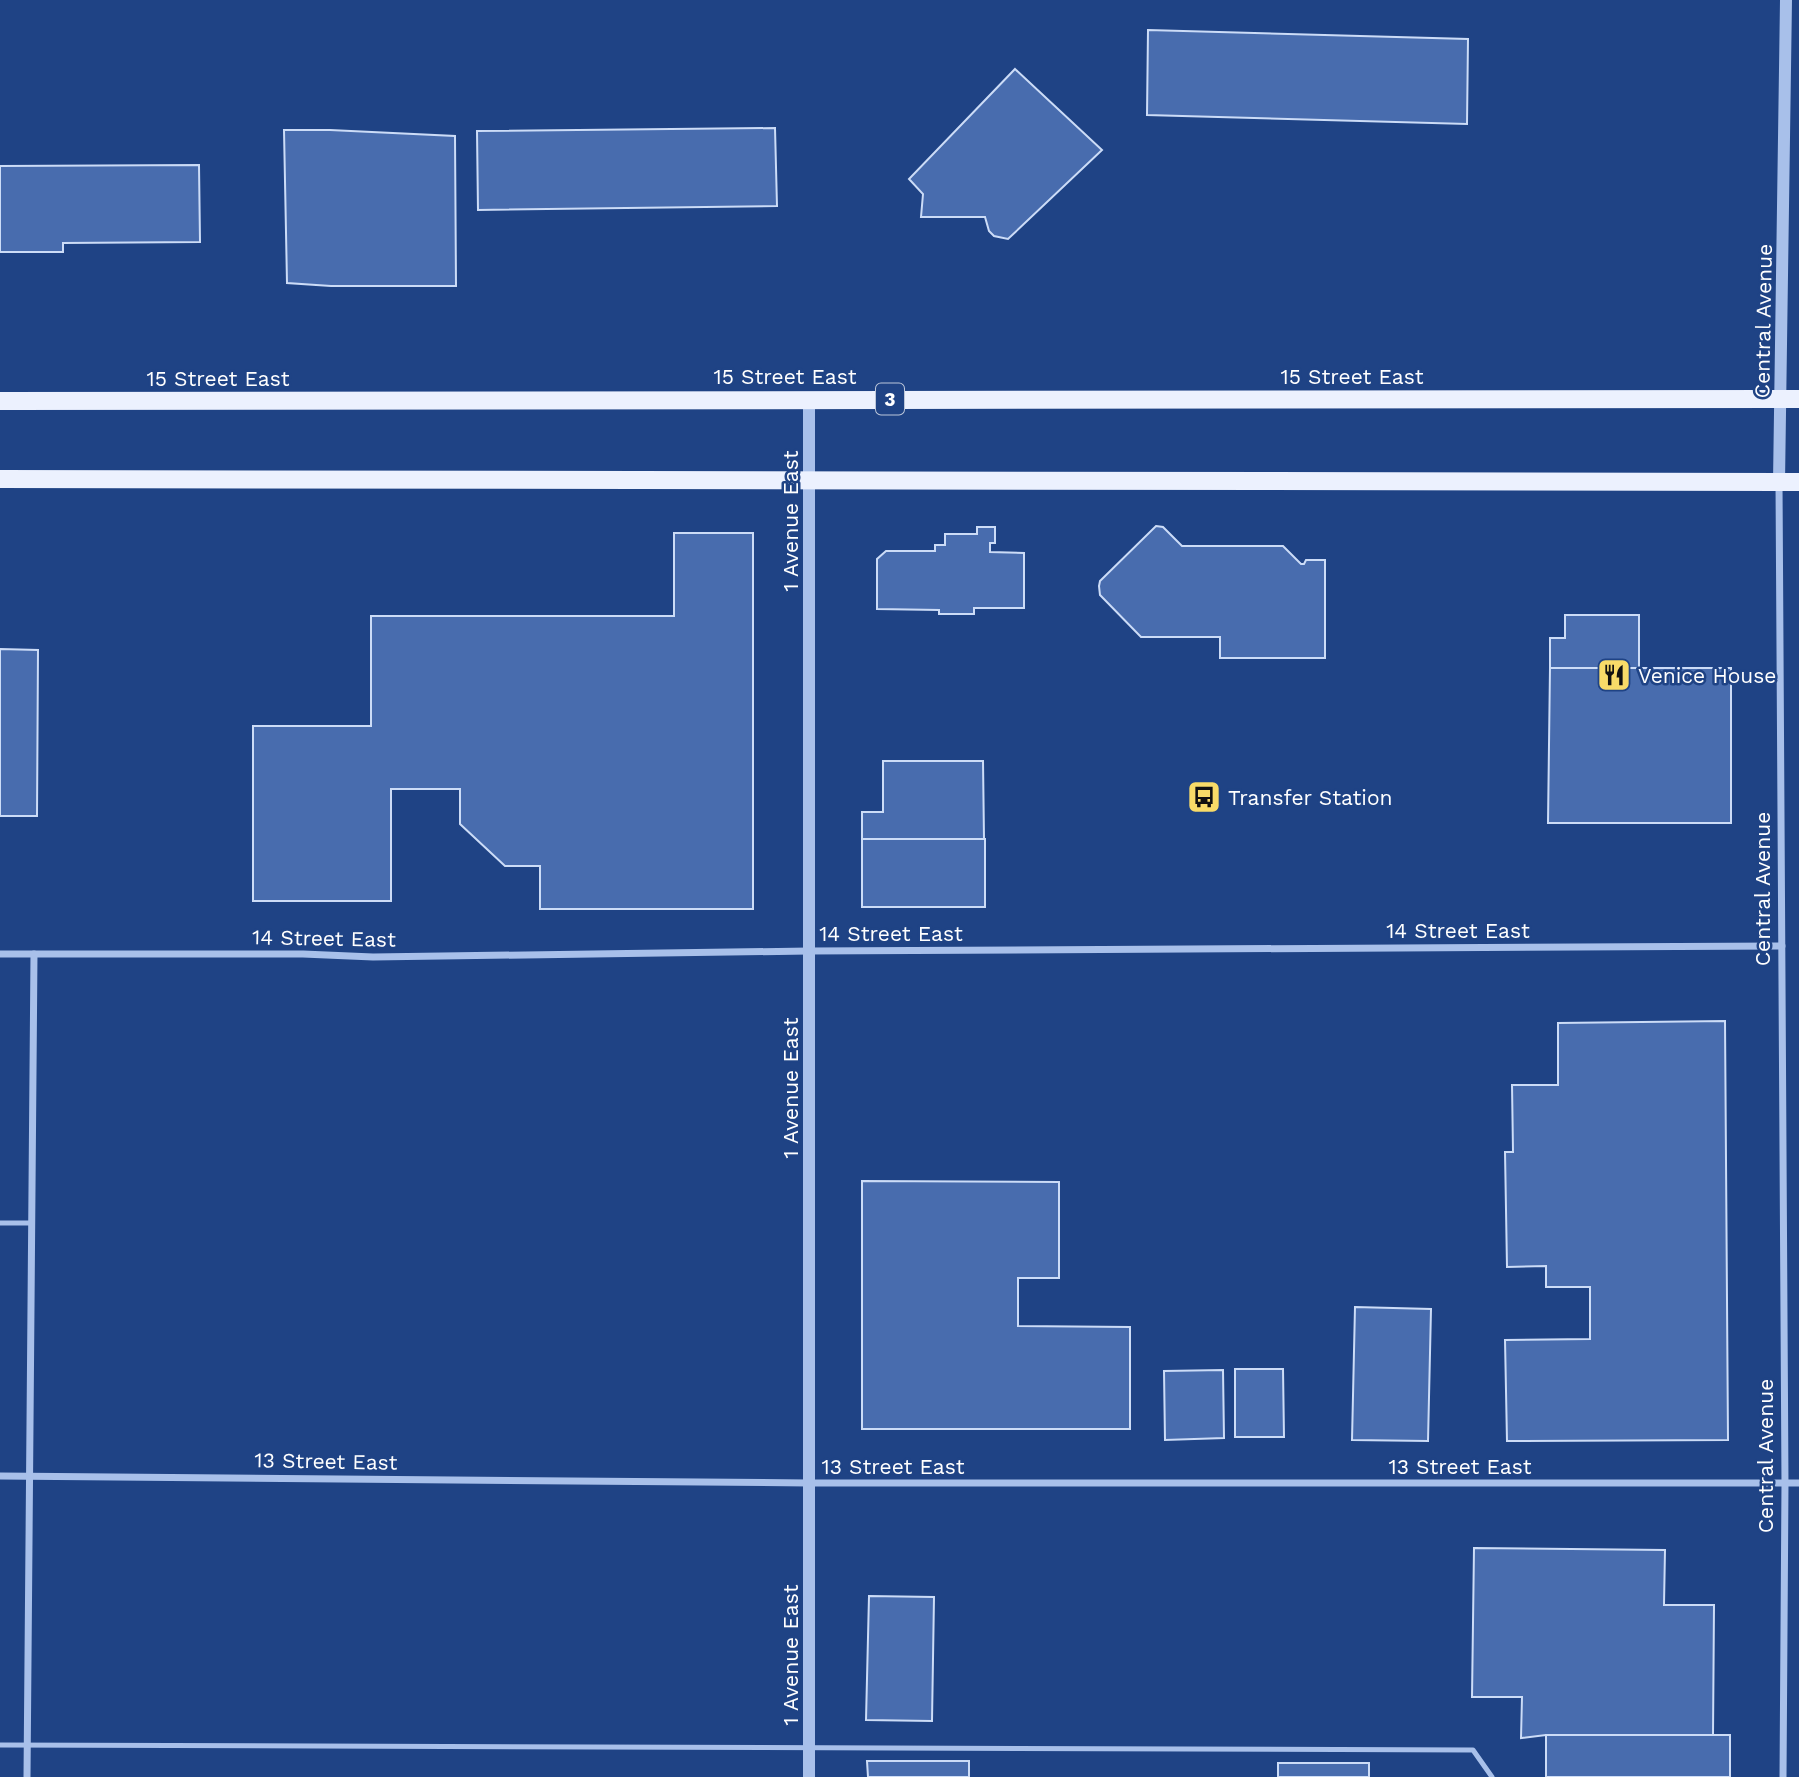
<svg xmlns="http://www.w3.org/2000/svg" width="1799" height="1777" font-family="'Work Sans',sans-serif">
<style>
.building{fill:#486cae;stroke:#ccdcf7;stroke-width:2}
.lines{fill:none;stroke-linecap:round;stroke-linejoin:round}
.service{stroke:#a8c0ea;stroke-width:5}
.minor{stroke:#a8c0ea;stroke-width:7}
.tertiary{stroke:#a8c0ea;stroke-width:12}
.primary{stroke:#ecf1fe;stroke-width:18}
.labels{text-anchor:middle;dominant-baseline:central;stroke-width:5;stroke-linejoin:round;paint-order:stroke}
.shield{fill:#1f4385;stroke:#bcc7da;stroke-width:2}
.shield-label{font-size:19px;font-weight:bold;fill:#fff}
.street-label{font-size:21px;fill:#fff;stroke:#1f4385}
.poi-label{font-size:21px;fill:#fff;stroke:#1f4385;text-anchor:start}
</style>
<rect width="100%" height="100%" fill="#1f4385"/>
<g class="building">
<polygon points="1148,30 1468,39 1467,124 1147,115"/>
<polygon points="1015,69 1102,150 1008,239 994,236 989,231 985,217 921,217 923,194 909,179"/>
<polygon points="775,128 777,206 478,210 477,131"/>
<polygon points="284,130 330,130 455,136 456,286 331,286 287,283"/>
<polygon points="199,165 200,242 63,243 63,252 0,252 0,166"/>
<polygon points="1156,526 1163,527 1182,546 1283,546 1301,564 1304,564 1306,560 1325,560 1325,658 1220,658 1220,637 1141,637 1100,595 1099,586 1100,581"/>
<polygon points="977,527 995,527 995,543 990,543 990,552 1024,553 1024,608 974,608 974,614 939,614 939,610 877,609 877,559 886,551 935,551 935,545 945,545 945,534 977,534"/>
<polygon points="674,533 753,533 753,909 540,909 540,866 505,866 460,824 460,789 391,789 391,901 253,901 253,726 371,726 371,616 674,616"/>
<polygon points="1565,615 1639,615 1639,668 1550,668 1550,638 1565,638"/>
<polygon points="0,649 38,650 37,816 0,816"/>
<polygon points="1550,668 1731,668 1731,823 1548,823"/>
<polygon points="883,761 983,761 984,839 862,839 862,812 883,812"/>
<rect x="862" y="839" width="123" height="68"/>
<polygon points="1725,1021 1728,1440 1507,1441 1505,1340 1590,1339 1590,1287 1546,1287 1546,1266 1507,1267 1505,1152 1513,1152 1512,1085 1558,1085 1558,1023"/>
<polygon points="862,1181 1059,1182 1059,1278 1018,1278 1018,1326 1130,1327 1130,1429 862,1429"/>
<polygon points="1355,1307 1431,1309 1428,1441 1352,1440"/>
<polygon points="1235,1369 1283,1369 1284,1437 1235,1437"/>
<polygon points="1223,1370 1224,1438 1165,1440 1164,1371"/>
<polygon points="1474,1548 1665,1550 1664,1605 1714,1605 1713,1735 1546,1735 1521,1738 1522,1697 1472,1697"/>
<polygon points="869,1596 934,1597 932,1721 866,1720"/>
<rect x="1546" y="1735" width="184" height="42"/>
<polygon points="867,1761 969,1761 969,1777 868,1777"/>
<rect x="1278" y="1763" width="91" height="14"/>
</g>
<g class="lines">
<g class="service">
<polyline points="0,1223 32,1223"/>
<polyline points="0,1745 1473,1750 1492,1777"/>
</g>
<g class="minor">
<polyline points="1779,482 1785,1483 1783,1777"/>
<polyline points="0,954 303,954 373,957 809,951 1782,946"/>
<polyline points="0,1476 809,1483 1799,1483"/>
<polyline points="27,1777 34,954"/>
</g>
<g class="tertiary">
<polyline points="809,399 809,1777"/>
<polyline points="1779,482 1786,0"/>
</g>
<g class="primary">
<polyline points="0,401 1799,399"/>
<polyline points="0,479 1799,482"/>
</g>
</g>
<defs>
<symbol id="restaurant-square" viewBox="-11 -11 22 22"><rect x="-9" y="-9" width="18" height="18" rx="4" fill="#f8db68" stroke="#1f4385"/><path d="M-5-6h1v4h1v-4h1v4h1v-4h1v5L-1.5 .5V6h-2V.5L-5-1ZM5-6V6H3V1.5H1.5Q1.5-4 5-6Z" fill="#111"/></symbol>
<symbol id="bus-square" viewBox="-11 -11 22 22"><rect x="-9" y="-9" width="18" height="18" rx="4" fill="#f8db68" stroke="#1f4385"/><path d="M-5-6H5V4H4V6H2V4H-2V6H-4V4H-5ZM-3.5-4V0h7V-4ZM-3.5 1.2v1.5H-2V1.2ZM2 1.2v1.5H3.5V1.2Z" fill="#111"/></symbol>
</defs>
<g fill-rule="evenodd">
<use href="#restaurant-square" x="1595" y="656" width="38" height="38"/>
<use href="#bus-square" x="1185" y="778" width="38" height="38"/>
</g>
<g class="labels">
<rect class="shield" x="876" y="383.5" width="28" height="31" rx="5"/>
<g class="shield-label">
<text x="890" y="399">3</text>
</g>
<g class="street-label">
<text transform="translate(1763 321) rotate(-89)">Central Avenue</text>
<text x="785" y="376">15 Street East</text>
<text x="1352" y="376">15 Street East</text>
<text x="218" y="378">15 Street East</text>
<text transform="translate(790 521) rotate(-90)">1 Avenue East</text>
<text transform="translate(1762 889) rotate(-90)">Central Avenue</text>
<text x="1458" y="930">14 Street East</text>
<text x="891" y="933">14 Street East</text>
<text transform="translate(324 938) rotate(1)">14 Street East</text>
<text transform="translate(790 1088) rotate(-90)">1 Avenue East</text>
<text transform="translate(1765 1456) rotate(-90)">Central Avenue</text>
<text transform="translate(326 1461) rotate(1)">13 Street East</text>
<text x="893" y="1466">13 Street East</text>
<text x="1460" y="1466">13 Street East</text>
<text transform="translate(790 1655) rotate(-90)">1 Avenue East</text>
</g>
<g class="poi-label">
<text x="1638" y="675">Venice House</text>
<text x="1228" y="797">Transfer Station</text>
</g>
</g>
</svg>
